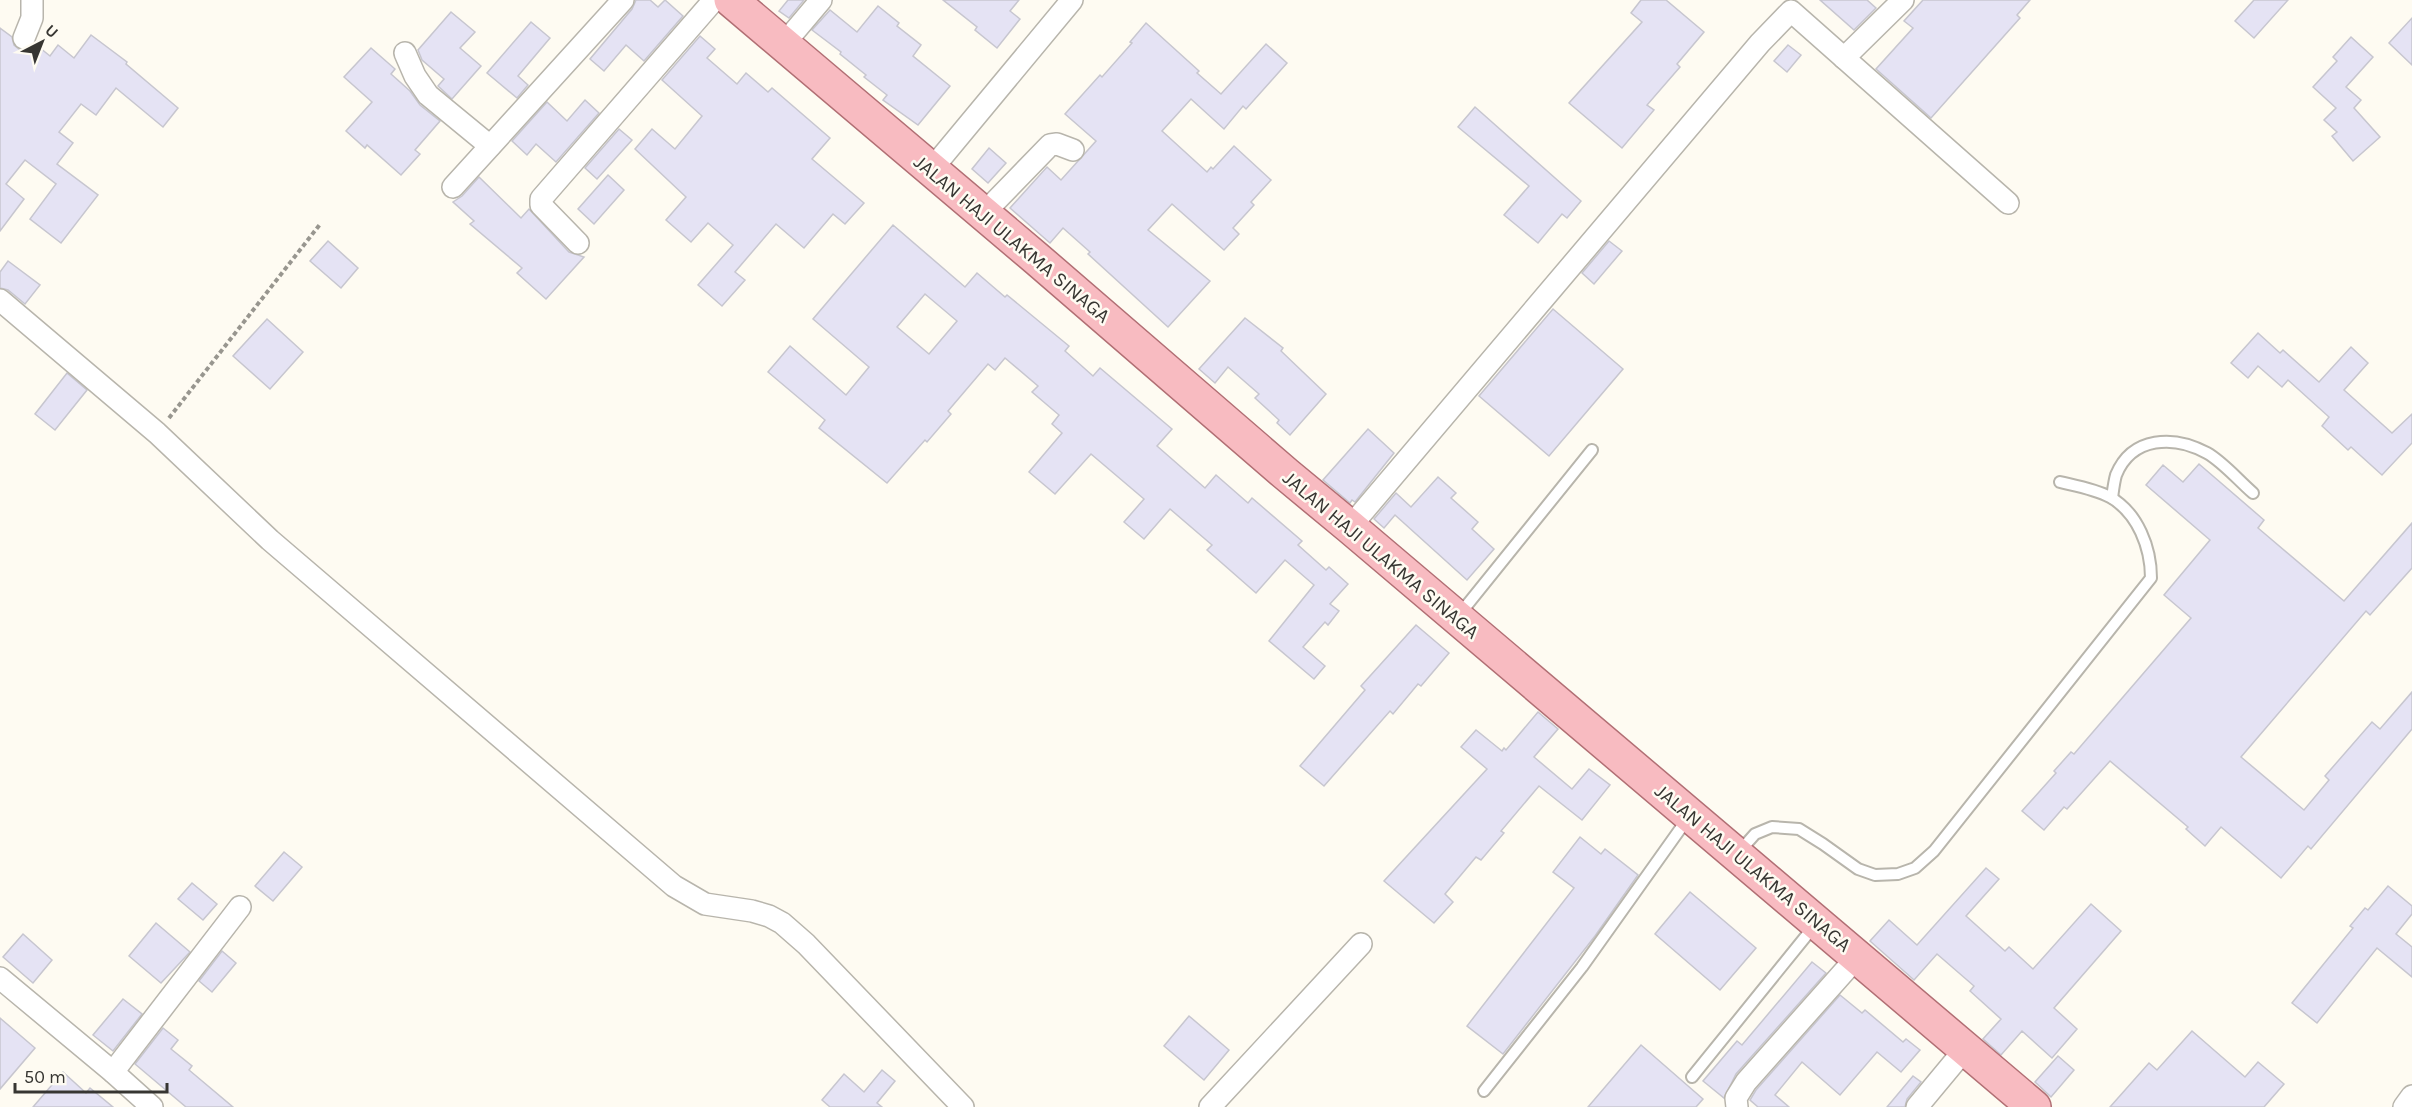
<svg xmlns="http://www.w3.org/2000/svg" width="2412" height="1107" font-family="Karla,sans-serif">
<style>
.building{fill:#e5e3f4;stroke:#c7c6cf;stroke-width:1.5;fill-rule:evenodd}
.lines{fill:none;stroke-linecap:round;stroke-linejoin:round}
.service-casing{stroke:#b8b5ac;stroke-width:14}
.minor-casing{stroke:#b8b5ac;stroke-width:24}
.primary-casing{stroke:#b16f74;stroke-width:36}
.path{stroke:#98968f;stroke-width:4;stroke-dasharray:4.5 3;stroke-linecap:butt}
.service{stroke:#fff;stroke-width:10}
.minor{stroke:#fff;stroke-width:21}
.primary{stroke:#f8bbc1;stroke-width:33}
.labels{text-anchor:middle;dominant-baseline:central;stroke-width:5;stroke-linejoin:round;paint-order:stroke}
.street-label{font-size:20px;fill:#373632;stroke:#fefbf2}
</style>
<rect width="100%" height="100%" fill="#fefbf2"/>
<g class="building">
<polygon points="636,0 650,0 658,7 665,0 683,16 644,61 626,45 604,71 590,59 632,9"/>
<polygon points="788,0 804,0 789,18 779,11"/>
<polygon points="943,0 1019,0 1010,11 1020,19 997,48 975,30 977,27"/>
<polygon points="1641,0 1666,0 1704,32 1677,64 1680,67 1647,105 1654,110 1622,148 1569,103 1642,22 1631,13"/>
<polygon points="1820,0 1867,0 1876,8 1854,30"/>
<polygon points="1923,0 2030,0 2017,15 2020,18 1931,118 1876,69 1913,28 1904,21"/>
<polygon points="2254,0 2288,0 2254,38 2235,21"/>
<polygon points="878,6 899,23 897,26 921,45 913,56 950,86 918,125 883,100 887,95 864,77 866,75 840,54 841,52 812,30 830,10 857,32"/>
<polygon points="451,12 475,32 460,48 481,66 452,99 438,86 444,79 422,60 418,50"/>
<polygon points="2412,18 2412,65 2389,43"/>
<polygon points="531,22 550,38 518,76 528,85 517,98 487,73"/>
<polygon points="1146,23 1199,71 1197,73 1221,94 1266,44 1287,63 1246,109 1243,106 1224,129 1191,99 1162,131 1207,172 1211,167 1213,169 1234,146 1271,180 1251,202 1254,205 1233,228 1239,234 1224,250 1172,204 1148,230 1210,281 1168,327 1088,254 1090,252 1063,228 1050,243 1010,208 1047,167 1061,180 1096,141 1065,114 1100,75 1102,77 1132,43 1130,42"/>
<polygon points="0,28 12,37 14,45 20,50 26,50 35,44 50,56 58,45 74,58 91,35 127,62 126,64 178,108 163,127 116,88 96,115 81,104 59,132 73,143 57,164 98,195 61,243 30,219 56,184 25,160 6,184 24,199 0,231"/>
<polygon points="700,36 715,49 707,58 737,84 746,73 768,92 772,88 830,138 812,159 864,203 845,224 833,214 804,248 776,224 735,272 745,280 722,306 698,285 733,245 708,223 691,242 666,220 686,197 635,149 652,129 675,149 702,116 662,80"/>
<polygon points="2351,37 2373,57 2346,87 2361,100 2354,108 2380,137 2353,161 2332,136 2337,132 2324,120 2336,108 2313,87 2337,61 2333,57"/>
<polygon points="1788,45 1801,55 1787,72 1774,61"/>
<polygon points="371,48 395,69 391,74 410,91 420,105 440,121 415,150 420,154 401,175 367,145 365,148 346,131 372,102 344,77"/>
<polygon points="585,100 599,113 556,162 536,144 527,155 512,141 547,102 567,121"/>
<polygon points="1475,107 1581,201 1567,218 1562,214 1538,243 1504,215 1529,186 1458,127"/>
<polygon points="619,129 632,140 597,179 585,168"/>
<polygon points="989,148 1006,163 988,183 972,169"/>
<polygon points="608,175 624,190 594,224 578,209"/>
<polygon points="479,177 521,218 529,209 569,252 584,257 546,299 517,273 522,268 470,224 474,221 453,202 462,196"/>
<path d="M893,225L965,287L977,273L1005,297L1007,295L1069,346L1065,351L1093,376L1100,368L1172,429L1157,446L1205,488L1216,475L1248,503L1252,498L1302,541L1298,545L1326,570L1329,567L1348,584L1330,604L1339,611L1328,625L1325,622L1303,647L1325,666L1314,679L1269,641L1314,585L1285,560L1256,593L1207,550L1212,545L1170,509L1144,539L1124,522L1144,499L1091,454L1055,494L1029,472L1062,433L1052,424L1059,415L1032,392L1038,386L1005,358L995,370L988,364L948,411L951,414L927,442L925,440L887,483L819,428L825,420L768,372L790,346L846,395L869,367L813,319ZM925,294L957,321L929,354L897,327Z"/>
<polygon points="328,241 358,268 341,288 310,261"/>
<polygon points="1609,241 1622,251 1594,284 1582,273"/>
<polygon points="8,261 40,285 25,304 8,290 0,288 0,272"/>
<polygon points="1553,309 1623,369 1549,456 1479,396"/>
<polygon points="1245,318 1283,348 1281,351 1326,394 1290,435 1277,423 1279,420 1255,398 1259,394 1228,367 1215,383 1199,369"/>
<polygon points="267,319 303,352 270,389 233,356"/>
<polygon points="2258,333 2280,353 2283,350 2319,382 2351,347 2368,363 2344,390 2392,433 2412,414 2412,443 2382,475 2351,447 2348,450 2322,426 2329,417 2288,380 2282,387 2258,366 2248,378 2231,363"/>
<polygon points="67,373 87,390 55,430 35,414"/>
<polygon points="1368,429 1394,453 1355,502 1352,500 1350,503 1323,480"/>
<polygon points="2199,464 2264,520 2258,528 2344,601 2412,523 2412,568 2370,615 2366,611 2241,757 2304,810 2329,780 2325,776 2372,722 2380,729 2412,692 2412,729 2311,849 2308,846 2281,878 2221,827 2205,846 2186,829 2188,827 2110,761 2067,809 2064,807 2044,830 2022,811 2056,773 2054,771 2071,752 2074,754 2191,618 2164,595 2210,540 2146,485 2163,465 2183,482"/>
<polygon points="1438,477 1456,493 1451,498 1478,522 1472,529 1494,549 1467,580 1395,515 1384,528 1374,519 1396,493 1411,507"/>
<polygon points="1416,625 1449,653 1421,686 1418,684 1393,714 1390,711 1324,786 1300,766 1365,690 1361,686"/>
<polygon points="1538,712 1558,729 1534,757 1572,789 1589,769 1610,785 1582,820 1539,786 1501,831 1504,833 1481,860 1476,857 1445,894 1453,902 1434,923 1384,881 1487,769 1461,747 1476,730 1502,751 1504,748 1506,750"/>
<polygon points="1580,837 1601,854 1605,849 1638,875 1595,936 1503,1054 1467,1026 1574,888 1553,872"/>
<polygon points="284,852 302,867 273,901 255,886"/>
<polygon points="1986,868 1999,879 1966,916 2005,951 2009,947 2033,969 2091,904 2121,931 2054,1008 2077,1029 2052,1058 2022,1031 2001,1055 1983,1039 2001,1019 1970,991 1974,986 1937,954 1914,980 1870,941 1889,920 1917,945"/>
<polygon points="192,883 217,904 203,920 178,899"/>
<polygon points="2388,886 2412,906 2412,914 2396,934 2412,947 2412,977 2377,948 2317,1023 2292,1003 2353,928 2350,926 2365,908 2368,910"/>
<polygon points="1690,892 1756,948 1720,990 1655,934"/>
<polygon points="156,923 190,952 161,983 129,956"/>
<polygon points="23,934 52,960 33,983 3,957"/>
<polygon points="222,951 236,963 212,992 199,981"/>
<polygon points="1812,962 1826,973 1736,1074 1724,1098 1703,1081 1737,1041 1742,1045"/>
<polygon points="1840,995 1862,1013 1865,1010 1903,1042 1906,1039 1920,1050 1901,1072 1877,1052 1840,1095 1802,1062 1775,1095 1789,1107 1758,1107 1750,1100 1756,1090"/>
<polygon points="123,999 142,1014 113,1051 93,1035"/>
<polygon points="1189,1016 1229,1050 1204,1080 1164,1046"/>
<polygon points="0,1018 35,1048 0,1089"/>
<polygon points="163,1028 178,1040 171,1049 192,1066 189,1070 233,1107 186,1107 135,1064"/>
<polygon points="2192,1031 2245,1077 2258,1062 2284,1084 2264,1107 2110,1107 2149,1063 2157,1070"/>
<polygon points="1641,1045 1703,1099 1696,1107 1588,1107"/>
<polygon points="2058,1056 2074,1070 2051,1097 2035,1082"/>
<polygon points="882,1070 895,1081 877,1103 882,1107 830,1107 822,1100 844,1074 864,1092"/>
<polygon points="63,1072 86,1093 90,1088 113,1107 33,1107"/>
<polygon points="1913,1076 1921,1082 1907,1099 1905,1107 1887,1107"/>
</g>
<g class="lines">
<defs>
<g id="service">
<path d="M2112,498C2113,491 2114,482 2116,475C2132,436 2174,435 2207,453C2223,462 2238,480 2253,493"/>
<polyline points="1459,615 1592,450"/>
<path d="M1739,852L1755,834L1772,827L1799,829L1823,844L1858,869L1875,875L1898,874L1915,868L1934,851L2151,578C2151,548 2138,513 2110,497C2095,489 2077,486 2060,482"/>
<polyline points="1692,1077 1815,925"/>
<polyline points="1484,1091 1582,967 1688,818"/>
</g>
<g id="minor">
<polyline points="24,38 32,18 32,0"/>
<polyline points="783,45 821,0"/>
<polyline points="405,53 415,76 428,95 490,146"/>
<polyline points="1844,58 1903,0"/>
<polyline points="931,170 1072,0"/>
<polyline points="453,187 623,0"/>
<polyline points="983,214 1050,145 1057,144 1073,150"/>
<polyline points="578,243 541,205 541,199 714,0"/>
<polyline points="0,300 157,433 270,540 674,886 705,904 752,911 769,916 782,923 806,944 963,1107"/>
<polyline points="1350,527 1760,43 1791,11 2008,203"/>
<polyline points="0,978 113,1072 152,1107"/>
<polyline points="113,1072 240,907"/>
<polyline points="1210,1107 1361,944"/>
<polyline points="1737,1107 1736,1098 1746,1082 1858,956"/>
<polyline points="1917,1107 1966,1048"/>
<polyline points="2404,1107 2412,1096"/>
</g>
<polyline id="primary" points="731,0 1037,259 1286,474 1350,527 2034,1107"/>
</defs>
<use href="#service" class="service-casing"/>
<use href="#minor" class="minor-casing"/>
<use href="#primary" class="primary-casing"/>
<polyline class="path" points="169,418 321,223"/>
<use href="#service" class="service"/>
<use href="#minor" class="minor"/>
<use href="#primary" class="primary"/>
</g>
<g class="labels">
<g class="street-label">
<text transform="translate(1012 239) rotate(40)">JALAN HAJI ULAKMA SINAGA</text>
<text transform="translate(1381 555) rotate(40)">JALAN HAJI ULAKMA SINAGA</text>
<text transform="translate(1753 868) rotate(40)">JALAN HAJI ULAKMA SINAGA</text>
</g>
</g>
<g transform="translate(42 42) rotate(42)" stroke="#fefbf2" stroke-width="4.5" paint-order="stroke">
<path d="M0-4.5L10 22L0 15L-10 22Z" fill="#373632"/>
<text y="-9" font-size="16" font-weight="bold" text-anchor="middle" fill="#373632">U</text>
</g>
<path d="M15 1083v9h152v-9" fill="none" stroke="#373632" stroke-width="3"/>
<text x="24" y="1083" font-size="18" fill="#373632" stroke="#fefbf2" stroke-width="4.5" paint-order="stroke">50 m</text>
</svg>
